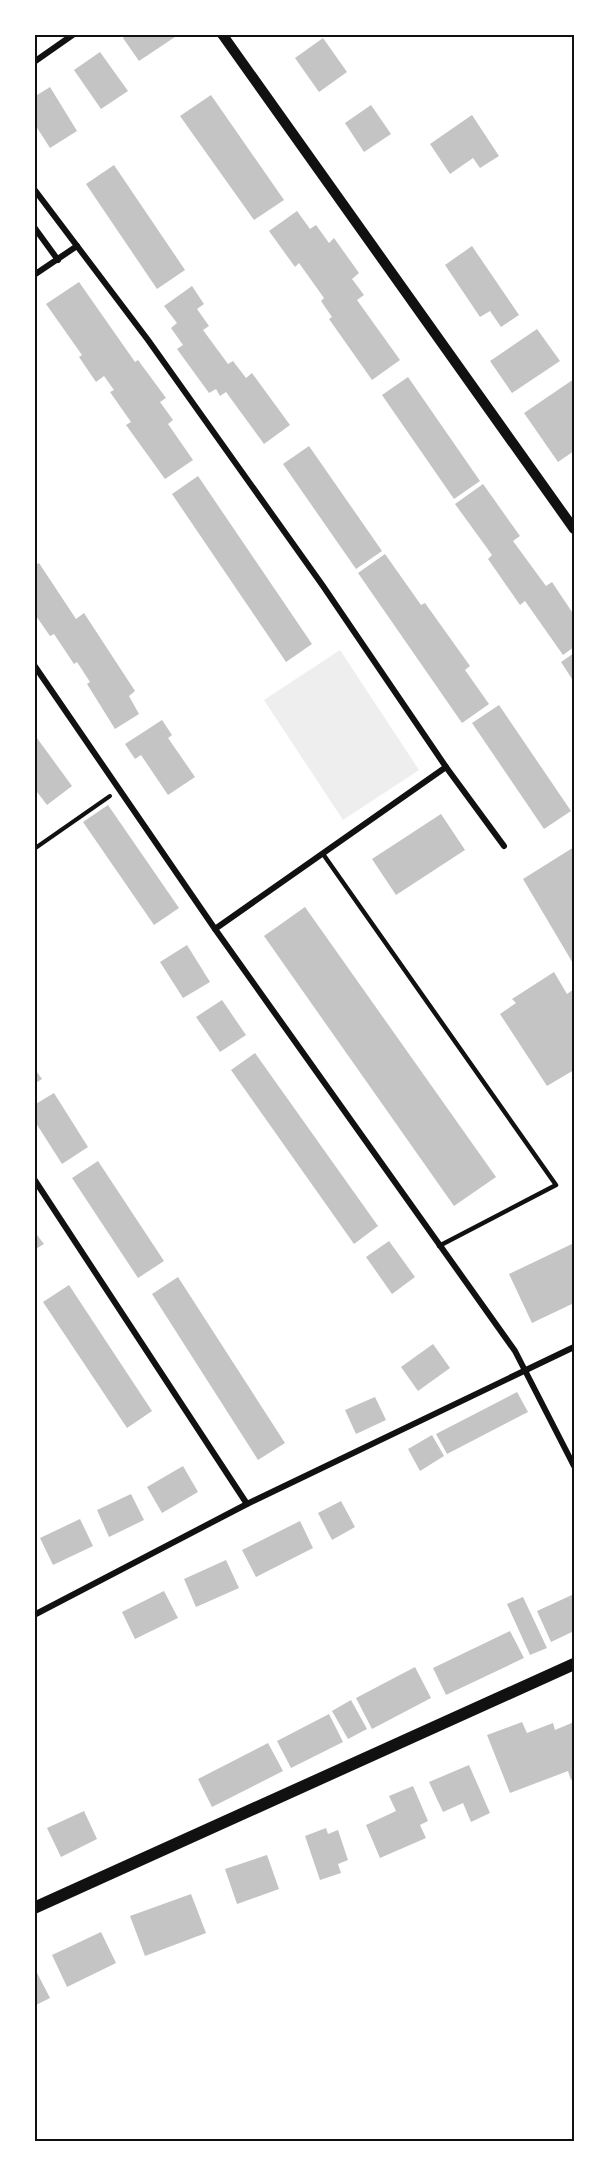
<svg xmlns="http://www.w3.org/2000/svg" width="609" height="2176" font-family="'PT Sans Narrow',sans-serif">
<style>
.green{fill:#eee}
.building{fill:#c4c4c4}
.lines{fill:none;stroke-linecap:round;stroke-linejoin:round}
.path{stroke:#111;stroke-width:4}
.service{stroke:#111;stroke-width:4.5}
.minor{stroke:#111;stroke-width:6}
.tertiary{stroke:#111;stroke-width:10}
.secondary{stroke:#111;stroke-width:12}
.neatline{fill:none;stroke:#111;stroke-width:2}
</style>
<rect width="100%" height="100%" fill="#fff"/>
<polygon class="green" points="340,650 419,770 343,820 264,700"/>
<g class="building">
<polygon points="128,34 174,34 175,37 139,61 123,38"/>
<polygon points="323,38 347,72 319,92 295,58"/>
<polygon points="100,52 128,91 101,109 74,70"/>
<polygon points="50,87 77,131 50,148 34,123 34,97"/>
<polygon points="211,95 284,200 254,220 180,116"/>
<polygon points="371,105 391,134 364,152 345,123"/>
<polygon points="472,115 499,156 480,168 473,158 450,174 430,144"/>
<polygon points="114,165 185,270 157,289 86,184"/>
<polygon points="297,211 310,229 316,225 329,243 334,238 359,273 352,279 364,295 357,300 400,360 372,380 329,319 332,317 321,301 324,298 299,263 295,267 269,231"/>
<polygon points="472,246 519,315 501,327 490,311 480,317 445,265"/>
<polygon points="79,282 135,362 138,360 166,398 160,402 173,420 168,424 193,460 165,479 126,425 131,422 110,392 114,390 104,376 96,382 79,357 82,355 46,304"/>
<polygon points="192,286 204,304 197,309 209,326 203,330 228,364 233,361 246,378 252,373 290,425 264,444 226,392 220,396 216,389 209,393 177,349 183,345 171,328 177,323 164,306"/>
<polygon points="537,329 560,361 512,393 490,361"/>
<polygon points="408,377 480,481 454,499 382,395"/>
<polygon points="574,379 574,451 558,462 524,413"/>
<polygon points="309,446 382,551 356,569 283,464"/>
<polygon points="198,476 312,644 286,662 172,494"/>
<polygon points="483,484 520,536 513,541 546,586 552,582 574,615 574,647 563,655 525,601 520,605 488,559 492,555 455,504"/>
<polygon points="385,554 421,605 425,603 470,666 465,670 489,704 462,723 358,573"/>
<polygon points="39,563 76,619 84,613 135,691 129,696 139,714 115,729 87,684 90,682 77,662 74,664 54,634 50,636 34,613 34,566"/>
<polygon points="574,653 574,682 561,662"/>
<polygon points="499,705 571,811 544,829 472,723"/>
<polygon points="162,720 172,735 168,738 195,777 168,795 141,755 135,759 125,744"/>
<polygon points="34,734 72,786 47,805 34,788"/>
<polygon points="108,805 179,908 154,925 83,822"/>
<polygon points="441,814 465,850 396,895 372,859"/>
<polygon points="574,847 574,965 523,879"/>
<polygon points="305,907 496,1177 454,1206 264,936"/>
<polygon points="187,945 210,982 183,998 160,962"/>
<polygon points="554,972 567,994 574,989 574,1070 547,1086 500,1014 516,1003 512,999"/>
<polygon points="222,1000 246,1035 220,1052 196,1017"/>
<polygon points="255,1053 378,1226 354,1244 231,1070"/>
<polygon points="34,1068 42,1079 34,1084"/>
<polygon points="54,1093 88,1147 62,1164 34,1120 34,1105"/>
<polygon points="98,1161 164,1261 138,1278 72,1178"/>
<polygon points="34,1231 44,1244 34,1250"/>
<polygon points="389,1241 415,1277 392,1294 366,1257"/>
<polygon points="574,1243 574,1303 532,1323 509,1274"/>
<polygon points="178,1277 285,1443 258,1460 152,1294"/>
<polygon points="69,1285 152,1411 127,1428 43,1302"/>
<polygon points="433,1344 450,1368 418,1391 401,1367"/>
<polygon points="517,1392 528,1412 447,1454 436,1434"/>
<polygon points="375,1397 386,1420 356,1434 345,1410"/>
<polygon points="432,1435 444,1456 420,1471 408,1449"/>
<polygon points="183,1466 198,1492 162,1513 147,1487"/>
<polygon points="131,1494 144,1520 109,1537 97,1510"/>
<polygon points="341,1501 355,1527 332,1540 318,1513"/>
<polygon points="80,1519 93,1546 53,1565 40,1538"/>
<polygon points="300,1521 313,1548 256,1577 242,1550"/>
<polygon points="226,1560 239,1588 196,1607 184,1579"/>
<polygon points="164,1591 178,1618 135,1639 122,1612"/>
<polygon points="574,1594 574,1631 551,1642 537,1611"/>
<polygon points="523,1597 547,1648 530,1655 507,1604"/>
<polygon points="510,1631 524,1658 446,1695 433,1668"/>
<polygon points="415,1667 431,1698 372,1729 356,1698"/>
<polygon points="351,1700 367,1729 348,1739 332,1711"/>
<polygon points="329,1714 343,1742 291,1768 277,1741"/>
<polygon points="522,1722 527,1733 553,1723 555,1730 574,1722 574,1778 571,1780 568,1771 510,1793 487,1735"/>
<polygon points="268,1743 283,1771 212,1807 198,1779"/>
<polygon points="469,1765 490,1813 471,1822 463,1803 443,1812 429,1782"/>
<polygon points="413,1786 428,1821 420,1825 426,1838 380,1858 366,1825 396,1811 389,1796"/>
<polygon points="84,1811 97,1839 61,1857 47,1828"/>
<polygon points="326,1828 328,1834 338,1830 348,1860 338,1864 341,1873 320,1880 305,1836"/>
<polygon points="267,1855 279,1889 237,1904 225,1869"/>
<polygon points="191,1894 206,1933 145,1956 130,1916"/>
<polygon points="101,1932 116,1963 67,1987 52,1955"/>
<polygon points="34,1967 50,1998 34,2006"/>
</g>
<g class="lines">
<polyline class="path" points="34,849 110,796"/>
<polyline class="service" points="323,854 556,1185 439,1246"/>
<g class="minor">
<polyline points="34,62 74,34"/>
<polyline points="34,189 148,340 323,586 446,767 215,929"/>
<polyline points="34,227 58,260"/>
<polyline points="34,275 77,246"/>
<polyline points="34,665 215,929 515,1351 574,1466"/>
<polyline points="446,767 504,846"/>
<polyline points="34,1179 247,1504"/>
<polyline points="34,1615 247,1504 574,1347"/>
</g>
<polyline class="tertiary" points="222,34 574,529"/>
<polyline class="secondary" points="34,1908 574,1664"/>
</g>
<rect width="609" height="2176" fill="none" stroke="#ffffff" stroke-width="72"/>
<rect x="36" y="36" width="537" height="2104" class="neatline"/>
</svg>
